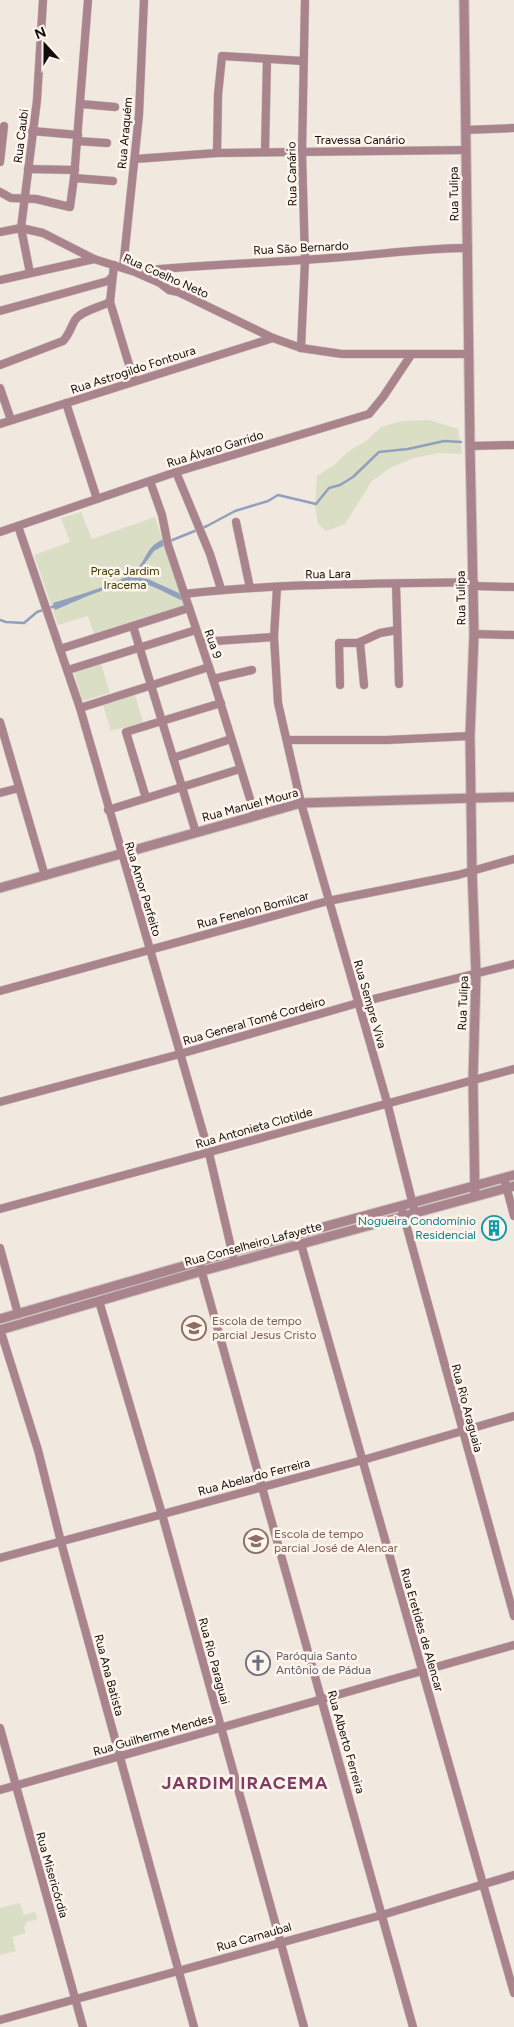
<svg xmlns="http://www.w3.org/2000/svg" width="514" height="2027" font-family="Figtree,sans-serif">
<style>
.green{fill:#dadec4}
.water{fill:#91a0bc}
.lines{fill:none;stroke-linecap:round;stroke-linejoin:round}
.stream{stroke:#91a0bc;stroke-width:2.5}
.minor-casing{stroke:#cdc5be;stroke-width:9}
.tertiary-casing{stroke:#cdc5be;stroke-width:11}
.minor{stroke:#a9848d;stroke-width:8}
.tertiary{stroke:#a9848d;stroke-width:9}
.labels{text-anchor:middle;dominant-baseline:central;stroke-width:5;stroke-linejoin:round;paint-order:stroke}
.street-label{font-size:12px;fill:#100d0b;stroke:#fff5ed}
.park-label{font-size:12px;fill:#393c02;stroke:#fff5ed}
.culture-label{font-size:12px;fill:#0d838f;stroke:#fff5ed;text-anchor:end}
.education-label{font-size:12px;fill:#785e54;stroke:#fff5ed;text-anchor:start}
.worship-label{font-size:12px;fill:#5b616d;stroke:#fff5ed;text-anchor:start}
.district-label{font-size:18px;font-weight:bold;letter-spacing:1px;fill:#7d3e63;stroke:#fff5ed}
</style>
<rect width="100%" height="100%" fill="#f1e8e0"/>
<g class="green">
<polygon points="429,420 458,429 462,454 439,453 414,458 390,468 372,481 345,524 326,531 318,524 315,506 317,476 334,465 349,451 366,441 381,427 402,421"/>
<polygon points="81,512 92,539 155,517 185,608 95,636 88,616 58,625 34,555 70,542 61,518"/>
<polygon points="101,664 110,693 82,701 74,672"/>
<polygon points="135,695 143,723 111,731 103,705"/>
<polygon points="20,1903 24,1915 35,1912 38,1919 27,1922 24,1927 26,1933 12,1937 16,1951 0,1955 0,1908"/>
</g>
<path class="water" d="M164,539L167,544L154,551L135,577L148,579L181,594L183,601C169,595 154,585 139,583C121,580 74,602 55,610L53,603C72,597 119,584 133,572C148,561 144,547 164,539Z"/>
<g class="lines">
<g class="stream">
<polyline points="170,541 207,526 235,511 268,501 278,495 316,504 329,488 340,485 353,477 379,452 408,449 444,441 461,442"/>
<polyline points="0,620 6,622 24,623 37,612 55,606"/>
</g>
<defs>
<g id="minor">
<polyline points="81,104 115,107"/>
<polyline points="466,130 514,128"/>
<polyline points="32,131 78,135"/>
<polyline points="77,141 107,143"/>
<polyline points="265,152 267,59"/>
<polyline points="217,153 218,95 222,56 303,61"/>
<polyline points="135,159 217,153 466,150"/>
<polyline points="0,162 4,126"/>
<polyline points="28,169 75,170"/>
<polyline points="74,178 113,181"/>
<polyline points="0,192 11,198 36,199 70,207 74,178 88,0"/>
<polyline points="0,232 21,228 43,233 94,259 135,272 160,283 169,290 178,292 273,338 301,348 342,354 469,354"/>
<polyline points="114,265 110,302 134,381"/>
<polyline points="123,268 139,115 144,0"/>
<path d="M137,271C202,265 266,263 331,258C377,255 422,248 468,248"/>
<polyline points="30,273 21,228 37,100 43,0"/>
<polyline points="0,280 94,259"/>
<polyline points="0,311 108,281 112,277"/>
<polyline points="301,348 305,260 302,152 305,0"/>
<path d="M0,365L63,341C69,335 71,327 75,320C81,311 100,307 110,302"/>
<polyline points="0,388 11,420"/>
<polyline points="66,403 97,499"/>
<polyline points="0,424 273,338"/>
<polyline points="470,446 514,445"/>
<polyline points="176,472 210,554 221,589"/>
<polyline points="150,481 162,515 168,545 213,679 255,815"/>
<polyline points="236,522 250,588"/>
<polyline points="18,526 80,708 209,1153 233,1256"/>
<polyline points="0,532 176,472 369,414 383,397 411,355"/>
<polyline points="396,584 399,684"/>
<polyline points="473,586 514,587"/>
<polyline points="277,587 274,637 278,703 301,803 387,1102 415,1213"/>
<path d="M184,594C280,583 377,584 474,582"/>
<polyline points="133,626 196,833"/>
<polyline points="474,634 514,635"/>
<polyline points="201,642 274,637"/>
<polyline points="360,642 364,685"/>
<polyline points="60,649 189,608"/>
<polyline points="68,670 196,630"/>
<polyline points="213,679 252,670"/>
<polyline points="340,685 339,643 358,643 380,633 397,630"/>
<polyline points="80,708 209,667"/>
<polyline points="0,722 45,876"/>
<polyline points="288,740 387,740 470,736"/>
<polyline points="173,758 231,739"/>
<polyline points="0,793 19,788"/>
<polyline points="146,798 126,732 221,703"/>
<polyline points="108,810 240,769"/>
<polyline points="0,991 328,901 458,875 514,859"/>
<polyline points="0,1102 180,1054 358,1003 514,964"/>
<polyline points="504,1178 514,1216"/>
<polyline points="401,1206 514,1616"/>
<polyline points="0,1209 514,1069"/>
<polyline points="301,1244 514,1993"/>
<polyline points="0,1248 18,1314"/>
<polyline points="199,1262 413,2027"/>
<polyline points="99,1301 162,1514 304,2027"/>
<polyline points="0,1329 38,1450 61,1542 194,2027"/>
<polyline points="0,1558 363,1460 514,1416"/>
<polyline points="0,1728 83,2027"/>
<polyline points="0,1790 514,1645"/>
<polyline points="0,2020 382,1915 514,1875"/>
</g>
<g id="tertiary">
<polyline points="464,0 470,446 474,634 470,736 472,870 476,975 473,1080 475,1196"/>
<polyline points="0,888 301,803 514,797"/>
<polyline points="0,1319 232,1252 514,1175"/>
<polyline points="0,1330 202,1271 514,1186"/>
</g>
</defs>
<use href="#minor" class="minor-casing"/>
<use href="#tertiary" class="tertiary-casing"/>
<use href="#minor" class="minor"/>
<use href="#tertiary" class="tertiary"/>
</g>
<defs>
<symbol id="building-ring" viewBox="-11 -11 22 22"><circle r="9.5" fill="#fff5ed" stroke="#0f9aa8" stroke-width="1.5"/><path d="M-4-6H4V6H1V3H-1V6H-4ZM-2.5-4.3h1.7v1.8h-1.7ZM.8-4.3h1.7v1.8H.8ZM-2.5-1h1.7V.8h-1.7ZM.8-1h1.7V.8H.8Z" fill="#0f9aa8"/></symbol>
<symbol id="school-ring" viewBox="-11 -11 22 22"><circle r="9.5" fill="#fff5ed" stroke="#8d6e63" stroke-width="1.5"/><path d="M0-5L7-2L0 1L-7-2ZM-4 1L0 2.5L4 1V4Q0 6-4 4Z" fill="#8d6e63"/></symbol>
<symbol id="church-ring" viewBox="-11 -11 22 22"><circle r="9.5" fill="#fff5ed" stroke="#6b7280" stroke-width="1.5"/><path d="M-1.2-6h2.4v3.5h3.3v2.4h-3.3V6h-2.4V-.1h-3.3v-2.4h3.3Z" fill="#6b7280"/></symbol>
</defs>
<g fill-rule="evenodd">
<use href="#building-ring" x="480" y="1214" width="28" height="28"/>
<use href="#school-ring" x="180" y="1314" width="28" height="28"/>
<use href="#school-ring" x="242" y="1527" width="28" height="28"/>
<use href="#church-ring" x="244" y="1649" width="28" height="28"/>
</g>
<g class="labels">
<g class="street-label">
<text transform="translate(125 133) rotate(-85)">Rua Araquém</text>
<text transform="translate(21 136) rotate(-83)">Rua Caubi</text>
<text x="360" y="140">Travessa Canário</text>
<text transform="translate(292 174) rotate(-91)">Rua Canário</text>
<text transform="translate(454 194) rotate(-91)">Rua Tulipa</text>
<text transform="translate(301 248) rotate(-3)">Rua São Bernardo</text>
<text transform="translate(166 276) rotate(24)">Rua Coelho Neto</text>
<text transform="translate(133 370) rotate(-18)">Rua Astrogildo Fontoura</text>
<text transform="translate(215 449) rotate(-17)">Rua Álvaro Garrido</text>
<text transform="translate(328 574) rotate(-1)">Rua Lara</text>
<text transform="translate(461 598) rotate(-91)">Rua Tulipa</text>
<text transform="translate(213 644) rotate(71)">Rua 9</text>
<text transform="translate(250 805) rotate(-15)">Rua Manuel Moura</text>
<text transform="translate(143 889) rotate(73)">Rua Amor Perfeito</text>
<text transform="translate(253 910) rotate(-15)">Rua Fenelon Bomilcar</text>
<text transform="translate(463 1003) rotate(-88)">Rua Tulipa</text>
<text transform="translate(370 1004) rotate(74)">Rua Sempre Viva</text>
<text transform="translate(254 1021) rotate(-16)">Rua General Tomé Cordeiro</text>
<text transform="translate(254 1128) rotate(-16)">Rua Antonieta Clotilde</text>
<text transform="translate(253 1244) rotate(-15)">Rua Conselheiro Lafayette</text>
<text transform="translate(467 1408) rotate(75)">Rua Rio Araguaia</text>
<text transform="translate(254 1477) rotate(-15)">Rua Abelardo Ferreira</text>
<text transform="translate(422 1630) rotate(74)">Rua Eretides de Alencar</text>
<text transform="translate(214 1661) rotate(75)">Rua Rio Paraguai</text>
<text transform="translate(109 1675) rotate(75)">Rua Ana Batista</text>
<text transform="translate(153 1735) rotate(-16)">Rua Guilherme Mendes</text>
<text transform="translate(346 1742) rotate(74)">Rua Alberto Ferreira</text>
<text transform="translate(52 1875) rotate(74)">Rua Misericórdia</text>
<text transform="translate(254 1937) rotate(-16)">Rua Carnaubal</text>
</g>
<g class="park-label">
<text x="125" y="571">Praça Jardim<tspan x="125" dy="14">Iracema</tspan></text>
</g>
<g class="culture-label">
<text x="476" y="1221">Nogueira Condomínio<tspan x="476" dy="14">Residencial</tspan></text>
</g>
<g class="education-label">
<text x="212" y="1321">Escola de tempo<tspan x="212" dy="14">parcial Jesus Cristo</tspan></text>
<text x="274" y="1534">Escola de tempo<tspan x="274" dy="14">parcial José de Alencar</tspan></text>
</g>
<g class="worship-label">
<text x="276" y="1656">Paróquia Santo<tspan x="276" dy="14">Antônio de Pádua</tspan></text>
</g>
<g class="district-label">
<text x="245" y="1783">JARDIM IRACEMA</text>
</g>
</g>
<g transform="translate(45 45) rotate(339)" stroke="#fff5ed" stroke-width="4" paint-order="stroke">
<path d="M0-4L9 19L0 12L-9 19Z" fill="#100d0b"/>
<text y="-8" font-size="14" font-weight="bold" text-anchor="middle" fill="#100d0b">N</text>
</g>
</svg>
